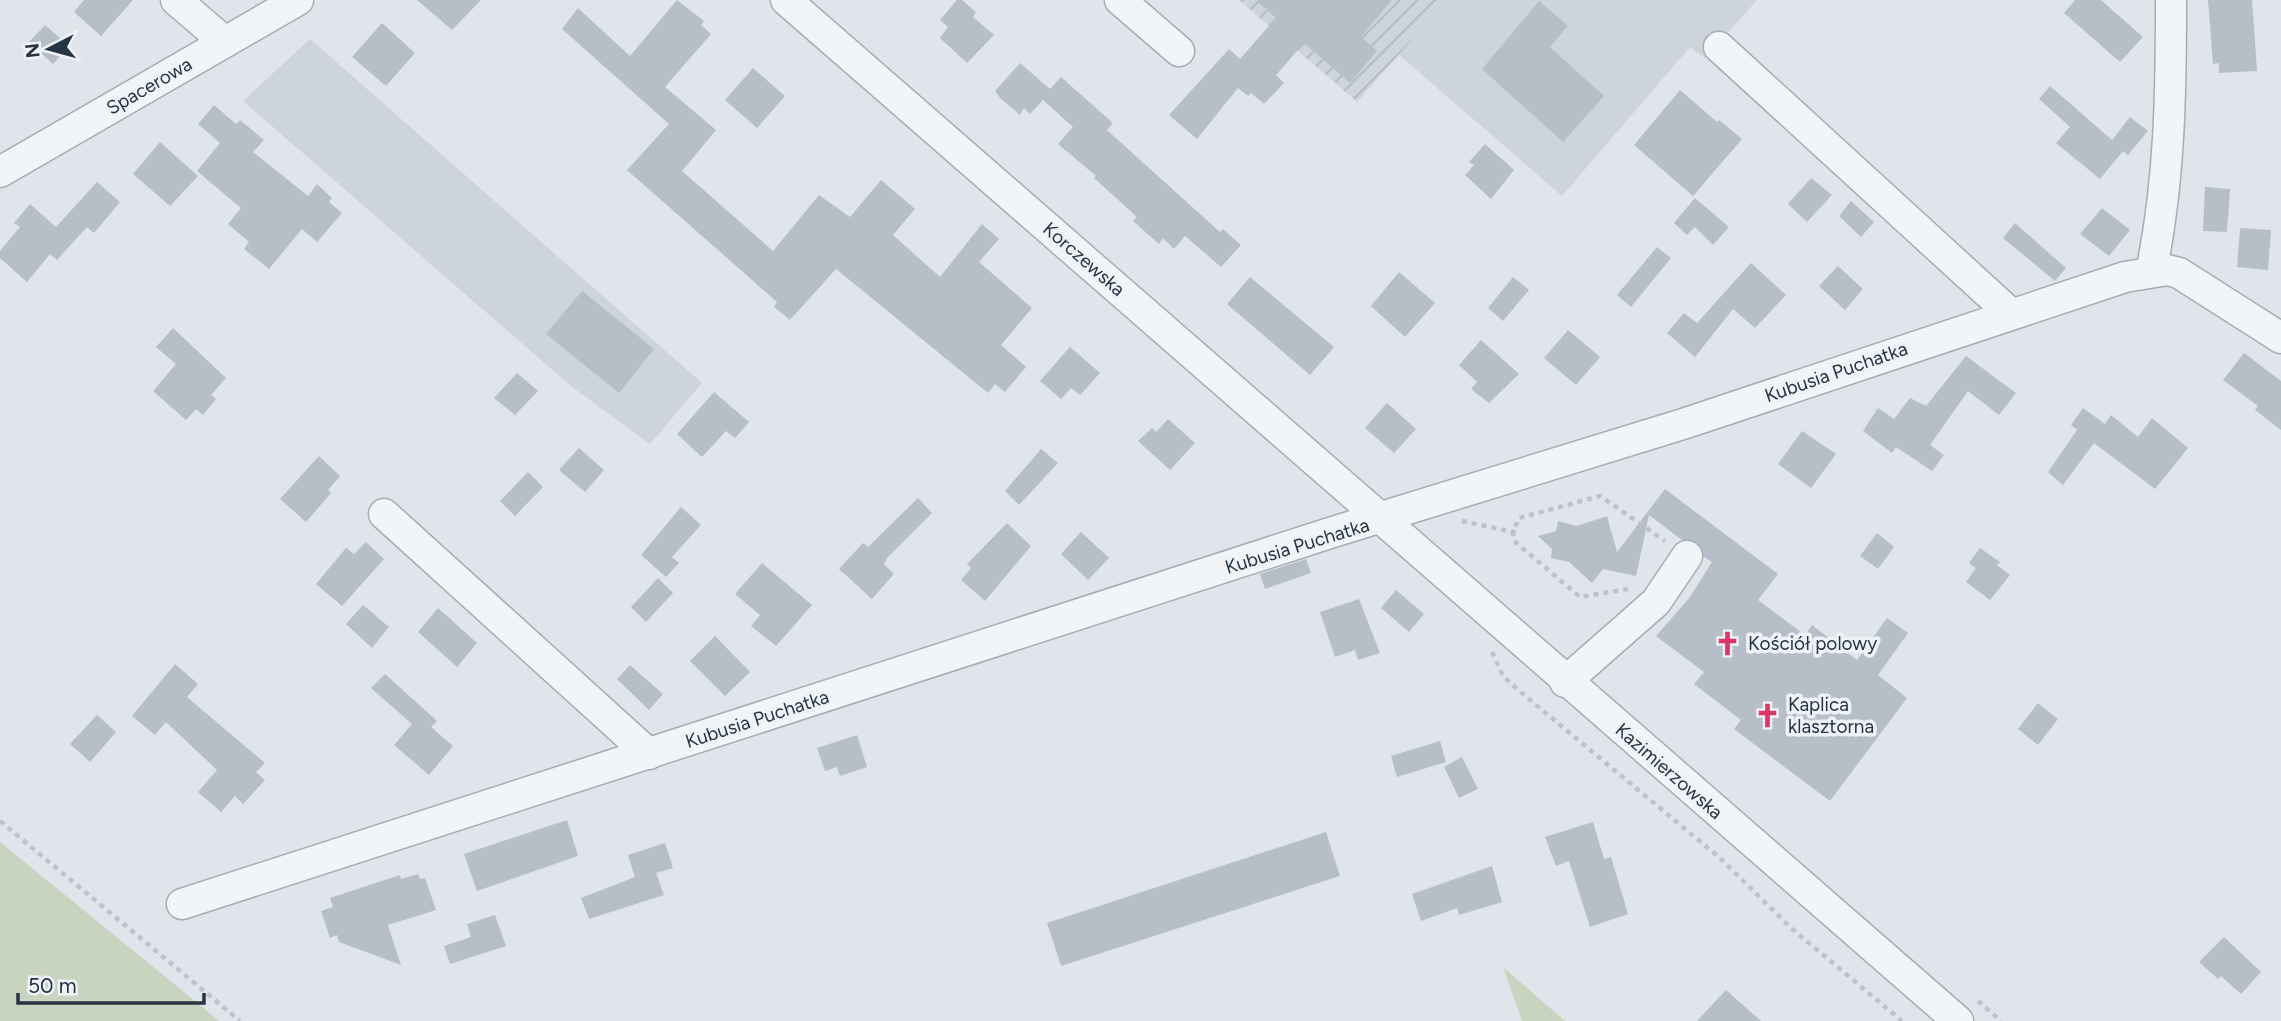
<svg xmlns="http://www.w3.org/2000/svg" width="2281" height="1021" font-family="Figtree,sans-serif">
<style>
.built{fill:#cdd4dc}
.industrial{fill:url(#industrial-furrows)}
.grass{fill:#c8d4bf}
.building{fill:#b6bfc8}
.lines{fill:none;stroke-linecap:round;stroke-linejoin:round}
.minor-casing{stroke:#a4adb5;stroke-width:33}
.path{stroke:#bdc3c9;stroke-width:4.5;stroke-dasharray:5 5;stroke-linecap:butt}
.minor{stroke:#f2f5f8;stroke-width:30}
.labels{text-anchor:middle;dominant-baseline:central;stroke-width:7;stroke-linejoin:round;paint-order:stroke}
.street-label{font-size:19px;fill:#263543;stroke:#eff3f7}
.poi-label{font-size:19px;fill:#263543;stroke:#eff3f7;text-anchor:start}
</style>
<defs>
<pattern id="industrial-furrows" width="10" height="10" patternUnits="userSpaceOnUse" patternTransform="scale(1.75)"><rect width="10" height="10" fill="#cdd4dc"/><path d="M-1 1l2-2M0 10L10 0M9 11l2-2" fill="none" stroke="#b0b7be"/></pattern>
</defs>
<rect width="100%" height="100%" fill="#dfe5ea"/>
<g class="built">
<polygon points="1447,0 1757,0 1705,58 1690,47 1562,196 1398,54"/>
<polygon points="310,39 702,383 650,444 572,387 243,101"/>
</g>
<polygon class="industrial" points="1239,0 1447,0 1357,102"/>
<g class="grass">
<polygon points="0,842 206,1010 219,1021 0,1021"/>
<polygon points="1503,967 1565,1021 1522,1021"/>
</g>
<g class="building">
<polygon points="84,0 133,0 101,36 74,12"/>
<polygon points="417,0 481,0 452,30"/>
<polygon points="677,0 704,21 701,25 711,34 665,87 716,130 682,171 773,251 819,195 850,217 881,180 915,209 893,235 940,277 982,224 999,239 979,262 1032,308 1001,345 1026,367 1005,392 995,384 988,393 836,269 790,320 774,307 777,302 627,170 669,124 562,29 578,8 630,56"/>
<polygon points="957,0 962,0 976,12 973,17 994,35 967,63 940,38 948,27 940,20"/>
<polygon points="1256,0 1392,0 1361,37 1377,51 1350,83 1304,43 1276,75 1284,83 1264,104 1251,93 1248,96 1238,88 1197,139 1169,115 1229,49 1240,59 1276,18"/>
<polygon points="2075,0 2101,0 2143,37 2120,62 2064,13"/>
<polygon points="2208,0 2252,0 2257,71 2219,73 2219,63 2213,64"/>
<polygon points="1539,1 1568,26 1550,47 1604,96 1563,142 1482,69"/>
<polygon points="382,23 415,53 386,86 352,57"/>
<polygon points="45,25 69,46 53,64 29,42"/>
<polygon points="1020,63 1050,89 1061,77 1113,123 1107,130 1220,232 1223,229 1241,245 1221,267 1185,236 1174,249 1163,238 1159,244 1133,221 1137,217 1094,178 1096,176 1058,144 1073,127 1043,100 1030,114 1024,108 1020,115 1000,98 995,91"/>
<polygon points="753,68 785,96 757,128 725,100"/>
<polygon points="2050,86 2112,140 2130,117 2148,131 2128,155 2123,151 2100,179 2056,143 2070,127 2039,99"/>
<polygon points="1680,90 1717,122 1719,120 1742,139 1693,196 1634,145"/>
<polygon points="214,105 236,124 240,120 264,140 253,152 308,196 317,184 332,198 329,202 342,213 317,242 302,229 269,269 244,249 249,242 228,224 241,208 197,171 220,143 198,124"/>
<polygon points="160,142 198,176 170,206 133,174"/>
<polygon points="1485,144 1514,170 1491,199 1465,175 1474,165 1469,162"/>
<polygon points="1811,178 1832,195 1807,222 1788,204"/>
<polygon points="97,182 120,202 94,233 87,227 57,260 50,254 27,282 0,258 0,251 20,227 14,223 30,204 56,227"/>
<polygon points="2205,187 2230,189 2227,232 2203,231"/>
<polygon points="1695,198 1729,227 1713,245 1695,227 1687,235 1674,223"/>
<polygon points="1851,201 1874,222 1861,237 1839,216"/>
<polygon points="2102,208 2130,230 2109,256 2080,234"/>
<polygon points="2015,223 2066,268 2055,281 2003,238"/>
<polygon points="2240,228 2271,230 2268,270 2237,267"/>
<polygon points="1657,247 1671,258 1631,307 1617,295"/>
<polygon points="1751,263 1786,295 1755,328 1733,309 1695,357 1667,333 1684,313 1697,323"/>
<polygon points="1838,266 1863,289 1845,310 1819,286"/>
<polygon points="1399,272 1435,303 1405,337 1371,306"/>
<polygon points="1250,277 1334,347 1310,375 1227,304"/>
<polygon points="1513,277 1529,290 1503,321 1488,308"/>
<polygon points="582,291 654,349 619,393 546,334"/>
<polygon points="173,328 226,378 211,395 216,399 203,415 196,409 186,420 153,391 176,364 156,347"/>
<polygon points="1568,330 1600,357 1576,385 1544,358"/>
<polygon points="1481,340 1519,374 1489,403 1471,389 1477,382 1459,365"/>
<polygon points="1070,347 1100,373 1080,395 1071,388 1061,399 1040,381"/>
<polygon points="2244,353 2281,381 2281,430 2255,410 2258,406 2223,380"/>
<polygon points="1966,356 2016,393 1999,415 1968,391 1930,445 1944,455 1932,471 1896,447 1892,453 1863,431 1878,408 1894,419 1910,398 1926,406"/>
<polygon points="517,373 538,391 515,415 494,398"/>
<polygon points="714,392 749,422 735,438 726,431 702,457 677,434"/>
<polygon points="1387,403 1416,429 1394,453 1365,428"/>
<polygon points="2083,408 2105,424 2111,415 2138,437 2152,418 2188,448 2155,489 2094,443 2063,485 2048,472 2077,430 2071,425"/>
<polygon points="1168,419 1195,443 1170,470 1138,441 1152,428 1156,432"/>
<polygon points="1802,431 1836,454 1811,488 1778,464"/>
<polygon points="579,448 604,470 585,492 559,470"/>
<polygon points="1041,449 1058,463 1019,505 1005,491"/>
<polygon points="319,456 340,476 328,490 331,493 306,522 280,499"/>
<polygon points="528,472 543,487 515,516 500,501"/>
<polygon points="1665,489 1778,574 1758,600 1805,635 1812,625 1857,660 1887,618 1908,633 1878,675 1907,698 1830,801 1734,729 1741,720 1694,684 1704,672 1656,636 1690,597 1712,562 1704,557 1697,542 1682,540 1649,515 1636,576 1603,569 1592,583 1569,562 1551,558 1552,549 1538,536 1556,531 1558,521 1577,526 1607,516 1617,552"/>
<polygon points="918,498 932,513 887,558 884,564 894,574 872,599 839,569 863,543 868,547"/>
<polygon points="681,507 701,525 672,557 679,563 666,577 641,555"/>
<polygon points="1007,523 1031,546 985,601 961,580 971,568 967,564"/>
<polygon points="1081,532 1109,558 1088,580 1061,554"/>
<polygon points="1877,533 1894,547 1878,569 1860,556"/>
<polygon points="366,542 384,559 342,606 316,584 346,548 354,554"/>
<polygon points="1980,548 2000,562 1997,565 2010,575 1990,600 1966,582 1976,568 1969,563"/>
<polygon points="1306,559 1311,573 1265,589 1260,574"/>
<polygon points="762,563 812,605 776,646 751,626 760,615 735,594"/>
<polygon points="658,578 673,593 646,622 631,607"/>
<polygon points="1396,590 1424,614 1409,632 1381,608"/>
<polygon points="1359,599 1380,653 1358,660 1355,650 1335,657 1320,612"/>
<polygon points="363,605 389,627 372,648 346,624"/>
<polygon points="438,608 477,643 457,667 418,632"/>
<polygon points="715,636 750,672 725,696 690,661"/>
<polygon points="175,664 198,684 187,697 265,763 256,772 265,780 243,804 235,796 221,812 198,792 217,770 166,722 155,735 132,716"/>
<polygon points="630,665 663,694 649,710 617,679"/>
<polygon points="385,674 437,721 431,727 453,746 429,775 394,745 412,724 371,688"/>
<polygon points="2038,703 2058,719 2038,745 2018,729"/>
<polygon points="97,715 116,732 90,762 70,744"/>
<polygon points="857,735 867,767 840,776 837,767 825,771 817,748"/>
<polygon points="1440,741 1446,762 1397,777 1391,756"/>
<polygon points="1462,757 1478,789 1459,798 1444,767"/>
<polygon points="567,820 578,856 477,891 464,854"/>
<polygon points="1593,822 1604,859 1611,857 1628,914 1590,927 1569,861 1556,866 1545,837"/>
<polygon points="1326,832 1340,876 1061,966 1047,923"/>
<polygon points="665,843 673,868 656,873 664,895 589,919 581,898 635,877 628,855"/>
<polygon points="1492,866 1502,902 1459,915 1457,908 1421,921 1412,894"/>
<polygon points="418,874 420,879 425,878 436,910 388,925 401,965 339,942 337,935 330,938 321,911 333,907 330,898 400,875 401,879"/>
<polygon points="495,915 506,946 450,964 444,946 471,937 467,924"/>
<polygon points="2224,937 2261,972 2241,994 2221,976 2218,979 2199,962"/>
<polygon points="1726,990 1761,1021 1697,1021"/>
</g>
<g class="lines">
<defs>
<g id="minor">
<polyline points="176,0 225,42"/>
<polyline points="786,0 1958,1021"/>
<polyline points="1120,0 1179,51"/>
<polyline points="1719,47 2011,314"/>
<polyline points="0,172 298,0"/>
<path d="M2151,272C2170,182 2171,91 2171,0"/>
<polyline points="384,514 649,754"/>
<polyline points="1565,682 1656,602 1687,556"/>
<polyline points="182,904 1333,532 1683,424 2125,277 2167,270 2179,273 2281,338"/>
</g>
</defs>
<use href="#minor" class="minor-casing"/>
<g class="path">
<polyline points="1462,521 1518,533"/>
<polyline points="1628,589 1580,597 1514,541 1513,532 1519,518 1600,496 1665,541"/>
<polyline points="1492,652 1503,676 1517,689 1720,858 1791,928 1902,1021"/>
<polyline points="0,821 240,1021"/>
<polyline points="1978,1001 2001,1021"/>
</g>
<use href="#minor" class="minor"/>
</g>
<defs>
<symbol id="church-bare" viewBox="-9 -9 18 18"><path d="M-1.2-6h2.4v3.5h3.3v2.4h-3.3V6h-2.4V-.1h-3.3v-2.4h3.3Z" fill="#da3868" stroke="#eff3f7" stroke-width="2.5" paint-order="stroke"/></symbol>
</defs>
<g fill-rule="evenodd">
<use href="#church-bare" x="1710" y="626" width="35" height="35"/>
<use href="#church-bare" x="1750" y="698" width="35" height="35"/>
</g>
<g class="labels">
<g class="street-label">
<text transform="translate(149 86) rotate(-30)">Spacerowa</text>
<text transform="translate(1084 259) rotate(41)">Korczewska</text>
<text transform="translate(1836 372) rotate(-19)">Kubusia Puchatka</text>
<text transform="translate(1297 546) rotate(-17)">Kubusia Puchatka</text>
<text transform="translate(757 719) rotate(-18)">Kubusia Puchatka</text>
<text transform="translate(1669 771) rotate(41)">Kazimierzowska</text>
</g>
<g class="poi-label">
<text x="1748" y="643">Kościół polowy</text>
<text x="1788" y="704">Kaplica<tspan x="1788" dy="22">klasztorna</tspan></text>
</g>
</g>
<g transform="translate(49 49) rotate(264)" stroke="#eff3f7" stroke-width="5" paint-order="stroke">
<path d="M0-5L12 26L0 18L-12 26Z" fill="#263543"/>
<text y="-10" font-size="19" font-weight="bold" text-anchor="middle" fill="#263543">N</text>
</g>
<path d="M18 993v10h186v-10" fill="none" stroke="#263543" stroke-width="3.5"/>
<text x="28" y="993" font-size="21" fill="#263543" stroke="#eff3f7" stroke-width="5" paint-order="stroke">50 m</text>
</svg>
